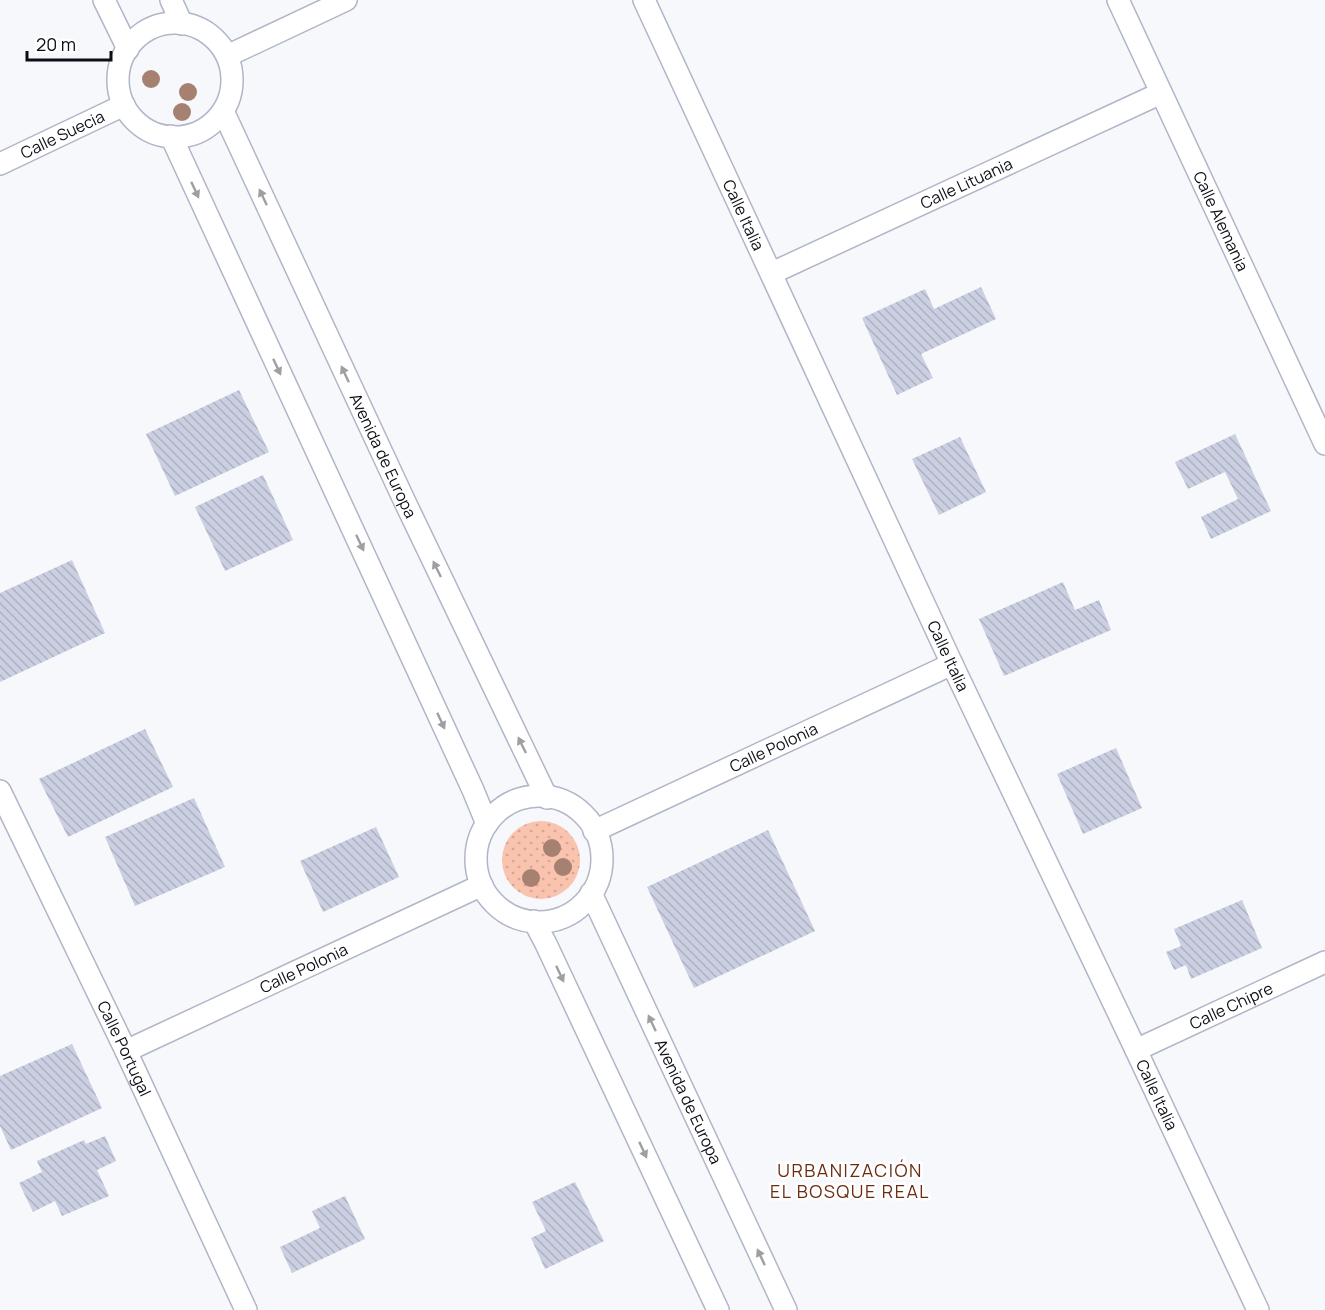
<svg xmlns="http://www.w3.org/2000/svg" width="1325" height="1310" font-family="Manrope,sans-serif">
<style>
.grass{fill:url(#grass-dots)}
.building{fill:url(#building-back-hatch)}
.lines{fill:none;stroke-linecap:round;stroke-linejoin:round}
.minor-casing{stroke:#b1b5c8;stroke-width:24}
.minor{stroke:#fff;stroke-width:21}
.tree{fill:#a68171}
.oneway{fill:#9e9fa1}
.labels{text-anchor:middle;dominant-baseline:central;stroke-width:5;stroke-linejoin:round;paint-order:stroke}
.street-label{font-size:16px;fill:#0d0e15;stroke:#fff}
.neighbourhood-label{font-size:18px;letter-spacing:1.5px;fill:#6d2c0f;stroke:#fff}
</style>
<defs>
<pattern id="grass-dots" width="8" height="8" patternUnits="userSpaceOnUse" patternTransform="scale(1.5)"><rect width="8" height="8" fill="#f9c3ae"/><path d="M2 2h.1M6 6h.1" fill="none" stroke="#d4a695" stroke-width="1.8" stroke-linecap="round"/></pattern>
<pattern id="building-back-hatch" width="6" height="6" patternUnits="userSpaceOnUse" patternTransform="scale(1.5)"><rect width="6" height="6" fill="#cbcfe2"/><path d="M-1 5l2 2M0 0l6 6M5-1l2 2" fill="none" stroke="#adb1c1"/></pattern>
</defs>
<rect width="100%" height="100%" fill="#f7f8fc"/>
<circle class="grass" cx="541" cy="860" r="39"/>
<g class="building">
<polygon points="981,287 996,319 921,354 933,378 897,395 862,318 925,289 934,309"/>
<polygon points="239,390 269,452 175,496 146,434"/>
<polygon points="1235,434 1271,511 1211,539 1201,517 1238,499 1225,472 1188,489 1175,462"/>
<polygon points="960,437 986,492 939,515 912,459"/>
<polygon points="263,475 293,540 225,571 195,507"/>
<polygon points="72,560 105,633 0,682 0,593"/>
<polygon points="1063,582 1075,610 1099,600 1111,630 1004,676 979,619"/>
<polygon points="145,729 173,787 68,837 39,779"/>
<polygon points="1116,748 1142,808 1083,834 1057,774"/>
<polygon points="194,798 225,867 135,906 105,837"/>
<polygon points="376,827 399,877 323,912 300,861"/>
<polygon points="768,830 815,931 694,988 647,887"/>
<polygon points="1242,900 1262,948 1191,979 1186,965 1174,970 1166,952 1181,946 1174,929"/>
<polygon points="72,1044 102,1108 11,1150 0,1126 0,1076"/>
<polygon points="105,1136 116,1161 97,1170 109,1196 62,1216 55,1201 33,1212 19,1183 42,1172 37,1161 84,1140 86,1144"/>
<polygon points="575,1182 604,1241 545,1269 531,1238 546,1231 532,1202"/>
<polygon points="345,1196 365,1239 292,1273 280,1247 320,1228 312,1211"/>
</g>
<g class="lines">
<defs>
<g id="minor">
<polyline points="104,0 128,49"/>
<polyline points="171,0 182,24"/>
<path id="s1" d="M644,0L952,664L1136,1050L1258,1310"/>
<path id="s2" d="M1118,0L1325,444"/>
<circle cx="175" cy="80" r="57"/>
<polyline points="227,56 346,0"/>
<path id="s3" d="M223,111L404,500L547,798"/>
<polyline points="171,136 473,790 487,824"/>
<path id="s4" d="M0,164L124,105"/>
<path id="s5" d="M772,273L1161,93"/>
<path id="s6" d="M0,791L126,1051L246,1310"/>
<circle cx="539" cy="859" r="63"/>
<path id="s7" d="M594,831L952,664"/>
<path id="s8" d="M591,893L786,1310"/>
<polyline points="534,921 546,944 718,1310"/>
<path id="s9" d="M1136,1050L1325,962"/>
<path id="s10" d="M126,1051L482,885"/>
</g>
</defs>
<use href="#minor" class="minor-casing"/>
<use href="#minor" class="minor"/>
</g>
<g class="tree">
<circle cx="151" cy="79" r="9"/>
<circle cx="188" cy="92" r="9"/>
<circle cx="182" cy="112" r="9"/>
<circle cx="552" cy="848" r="9"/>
<circle cx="563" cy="867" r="9"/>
<circle cx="531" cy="878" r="9"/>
</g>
<defs><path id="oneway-solid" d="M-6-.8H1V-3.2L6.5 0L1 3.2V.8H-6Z" transform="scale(1.5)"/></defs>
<g class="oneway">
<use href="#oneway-solid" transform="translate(195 190) rotate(65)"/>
<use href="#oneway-solid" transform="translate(263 197) rotate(-115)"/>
<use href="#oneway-solid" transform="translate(277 367) rotate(65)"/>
<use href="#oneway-solid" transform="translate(345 374) rotate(-115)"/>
<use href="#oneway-solid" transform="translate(360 543) rotate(65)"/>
<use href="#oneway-solid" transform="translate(437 569) rotate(-116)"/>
<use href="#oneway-solid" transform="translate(441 721) rotate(65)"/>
<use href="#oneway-solid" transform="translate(522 745) rotate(-116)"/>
<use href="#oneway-solid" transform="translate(560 974) rotate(65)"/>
<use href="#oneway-solid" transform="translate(652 1023) rotate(-115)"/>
<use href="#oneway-solid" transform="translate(643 1150) rotate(65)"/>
<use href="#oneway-solid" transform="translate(761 1257) rotate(-115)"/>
</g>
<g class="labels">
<g class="street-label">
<text stroke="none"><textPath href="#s4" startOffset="69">Calle Suecia</textPath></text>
<text stroke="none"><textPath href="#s5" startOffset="214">Calle Lituania</textPath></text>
<text stroke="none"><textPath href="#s1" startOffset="237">Calle Italia</textPath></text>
<text stroke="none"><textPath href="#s2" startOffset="244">Calle Alemania</textPath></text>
<text stroke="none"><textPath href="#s3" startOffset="380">Avenida de Europa</textPath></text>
<text stroke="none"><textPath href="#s1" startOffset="723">Calle Italia</textPath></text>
<text stroke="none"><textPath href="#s7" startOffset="198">Calle Polonia</textPath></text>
<text stroke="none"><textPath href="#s10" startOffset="196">Calle Polonia</textPath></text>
<text stroke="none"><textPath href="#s9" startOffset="105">Calle Chipre</textPath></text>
<text stroke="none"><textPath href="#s6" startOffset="286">Calle Portugal</textPath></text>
<text stroke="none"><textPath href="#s1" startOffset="1209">Calle Italia</textPath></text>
<text stroke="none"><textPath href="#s8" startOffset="230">Avenida de Europa</textPath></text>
</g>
<g class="neighbourhood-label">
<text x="850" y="1170">URBANIZACIÓN<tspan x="850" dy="21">EL BOSQUE REAL</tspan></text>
</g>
</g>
<path d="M27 51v9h84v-9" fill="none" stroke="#0d0e15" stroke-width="3"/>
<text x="36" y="51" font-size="18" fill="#0d0e15" stroke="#ffffff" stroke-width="4.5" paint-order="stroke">20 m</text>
</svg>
